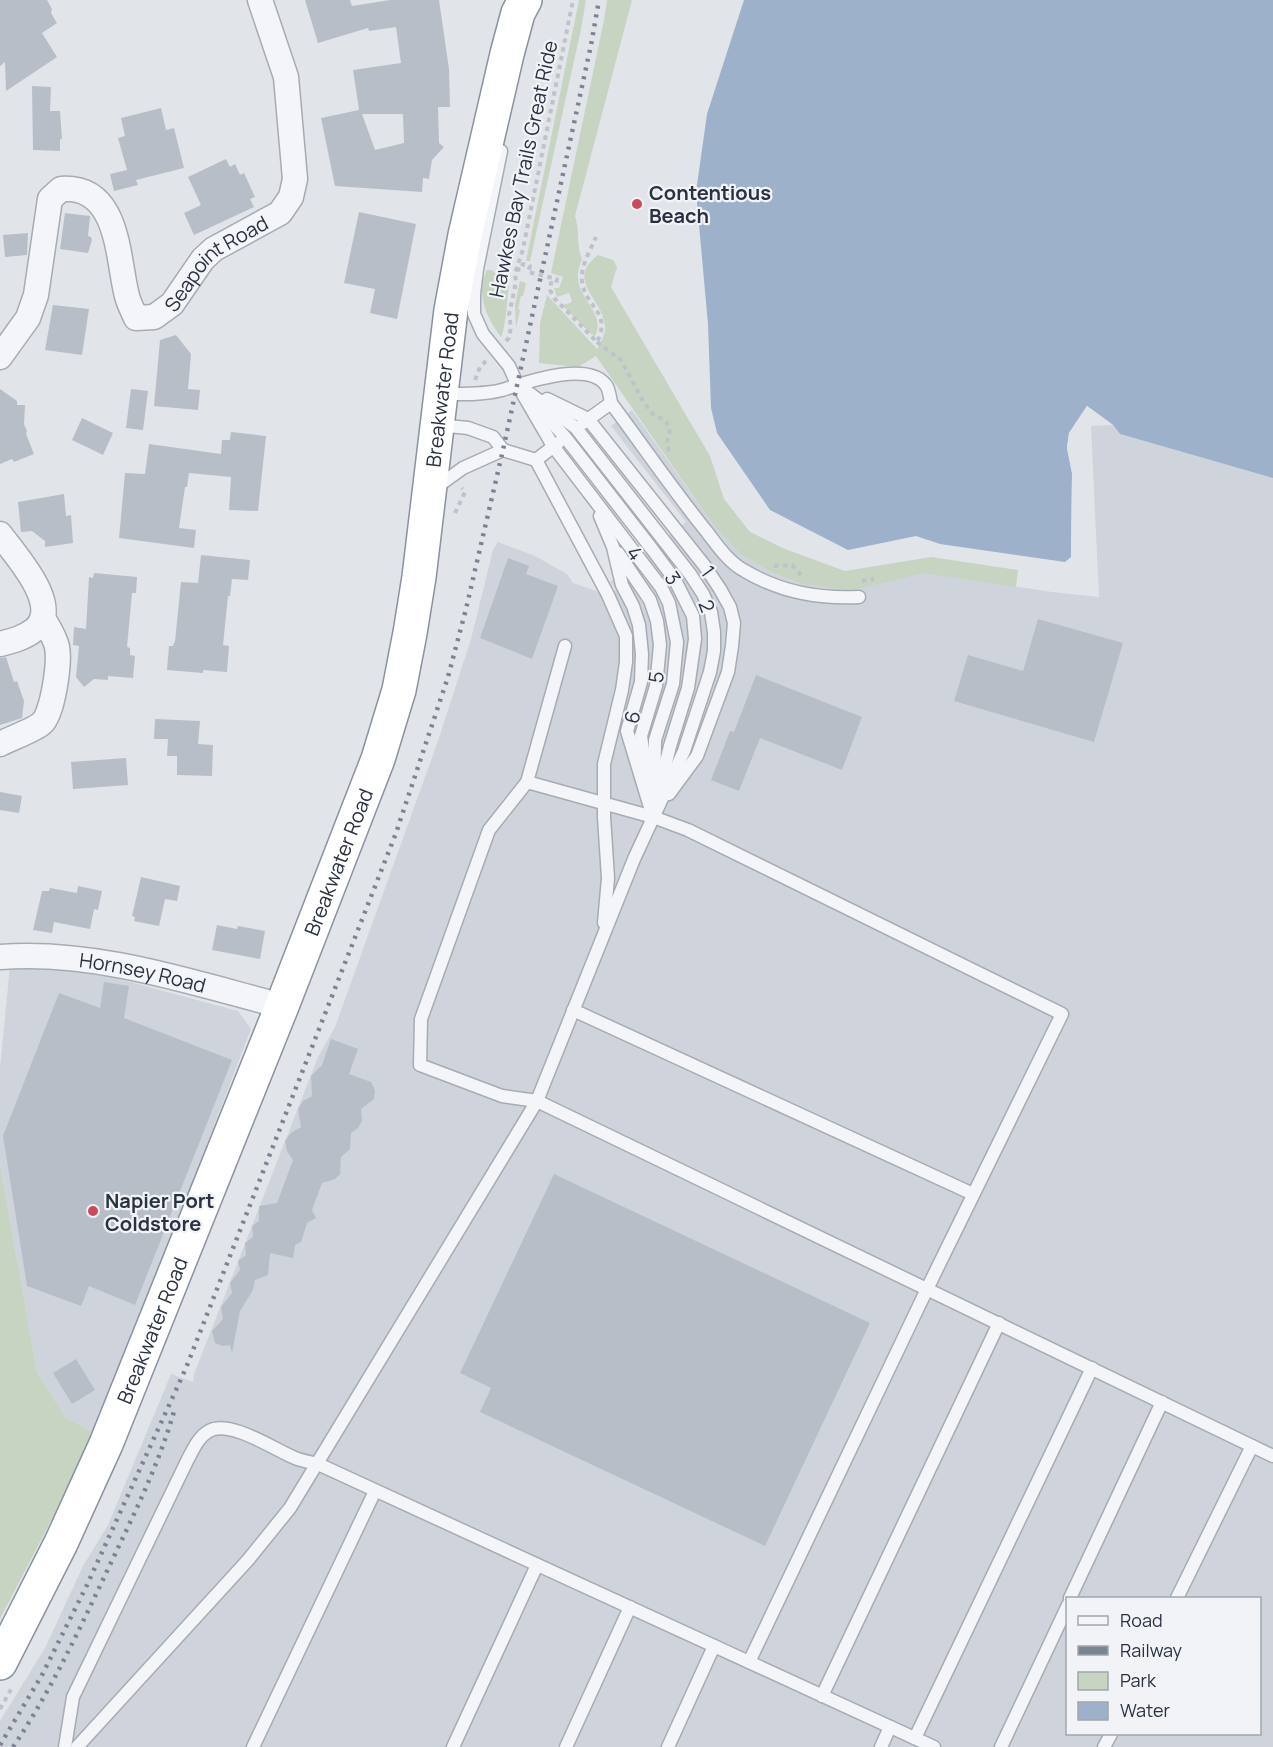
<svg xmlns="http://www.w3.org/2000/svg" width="1273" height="1747" font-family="Manrope,sans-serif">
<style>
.built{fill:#cfd4dc;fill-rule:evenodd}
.green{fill:#c7d4c2}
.water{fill:#9db2ca}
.pier{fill:#e1e5ea}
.building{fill:#b8bec7;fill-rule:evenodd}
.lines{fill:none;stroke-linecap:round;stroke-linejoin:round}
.lane-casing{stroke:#a6acb4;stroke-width:15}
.street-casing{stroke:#a6acb4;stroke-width:27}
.highway-casing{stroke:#8992a0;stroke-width:36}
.path{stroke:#bfc2c9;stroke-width:4;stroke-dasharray:4.5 4.5;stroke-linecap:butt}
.lane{stroke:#f4f5f8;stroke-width:12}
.street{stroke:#f4f5f8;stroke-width:24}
.highway{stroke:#fff;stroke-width:33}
.rail{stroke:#7b8493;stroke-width:4.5;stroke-dasharray:3 6;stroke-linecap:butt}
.poi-dot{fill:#ce475a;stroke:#f1f3f7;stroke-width:2}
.labels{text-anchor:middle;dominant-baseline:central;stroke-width:4.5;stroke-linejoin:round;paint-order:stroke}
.street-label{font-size:20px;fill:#2a3242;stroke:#f1f3f7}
.poi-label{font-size:20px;font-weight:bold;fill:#2a3242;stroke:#f1f3f7;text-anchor:start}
</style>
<rect width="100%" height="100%" fill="#e1e5ea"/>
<g class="built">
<path d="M632,410L715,527L740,554L769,571L801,584L851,591L923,572L1052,592L1099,597L1091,426L1113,425L1120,434L1273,478V1747H0V1721L45,1648L83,1566L108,1525L171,1374L193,1382L194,1374L318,1057L335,1027L438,741L471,639L493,550L498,542L535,556L567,574L573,583L599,592L602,599L616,590L610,582L686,522L611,426ZM1068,1598H1260V1734H1068Z"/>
<polygon points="10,966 71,966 238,1011 251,1029 96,1434 65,1417 37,1372 0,1164 0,1068"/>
</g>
<g class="green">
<polygon points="579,0 586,0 581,29 530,261 526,261"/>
<path d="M607,0H632L575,216C580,230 576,245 582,259C580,265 577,272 578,278C579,300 606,314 595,336L590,333L562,305L570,303L572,301L569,293L557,297L554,288H559L563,277L551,273L604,20Z"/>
<path d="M598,255L613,260L617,267L611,287L710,456L724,499L750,532L785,549L845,571L931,557L1018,570L1016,587L923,573L851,591L801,584L769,571L740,554L715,527L596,356L578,367L539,363L540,323L547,295L597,349C600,343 606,334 605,327C604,299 564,281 598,255Z"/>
<path d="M487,270H492L509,286C507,298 506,328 501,337C487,319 475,292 487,270Z"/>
<polygon points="520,281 526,283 523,296 521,296 518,309 520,310 516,328 515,304"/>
<polygon points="0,1164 37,1372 65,1417 96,1434 0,1619"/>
</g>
<polygon class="water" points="744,0 1273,0 1273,478 1120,434 1113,425 1087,406 1069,433 1067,448 1072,473 1071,557 1065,562 940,544 916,536 848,550 770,510 717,433 711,408 708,324 696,192 707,114"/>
<polygon class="pier" points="1087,406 1113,425 1108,425 1088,410 1072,434 1070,448 1075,473 1074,557 1071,561 1072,473 1067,448 1069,433"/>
<g class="building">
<polygon points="0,0 47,0 52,9 51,13 57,23 42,33 57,57 6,91 5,62 0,66"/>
<path d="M305,0H350L352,6L390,0H439L449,69L450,107H438L439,143L444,147L432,160L429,179L423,178L422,192L335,186L321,118L359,110L353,70L401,63L396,27L369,31L368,28L318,43ZM362,114H403L404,143L375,150Z"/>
<polygon points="32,86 51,87 50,111 60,111 62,139 60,139 60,151 33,150"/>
<polygon points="161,108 166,130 174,128 184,168 136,180 138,185 114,191 110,174 127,170 118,138 125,136 121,118"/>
<polygon points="226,159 230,167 235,164 240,175 244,173 255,197 250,199 254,207 194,235 184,213 201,205 188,177"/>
<polygon points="359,212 416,224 397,319 370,313 375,289 344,283"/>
<polygon points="65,213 90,216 88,236 91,237 92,240 88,253 60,249"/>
<polygon points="28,233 27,255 5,257 3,235"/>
<polygon points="53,305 89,309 82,355 45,350"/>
<polygon points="176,335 191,354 188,389 200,390 198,410 154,406 160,340"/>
<polygon points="0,389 17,401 17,405 25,405 24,424 27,431 26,434 34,454 14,462 12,459 0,464"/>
<polygon points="131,389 148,391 143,430 126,428"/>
<polygon points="82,418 113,433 103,455 72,440"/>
<polygon points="231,432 266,436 258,511 229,510 231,477 189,473 187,487 185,487 179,528 196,530 194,548 119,538 125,473 145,474 149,444 221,454 222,440 230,440"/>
<polygon points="64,494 66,516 71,515 73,543 45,547 45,541 32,531 21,532 18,502"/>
<polygon points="201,555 250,560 248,580 232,579 230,596 228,596 223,645 229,646 227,672 203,670 203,673 167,670 169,646 173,646 175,641 181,582 198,583"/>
<polygon points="508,558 529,566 526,574 558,586 532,659 480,638"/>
<polygon points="94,573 137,577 136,593 132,593 127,647 130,648 130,655 135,656 133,678 108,676 108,680 94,679 84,687 76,677 79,646 73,645 74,627 86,629 89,577 93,578"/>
<polygon points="1038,619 1123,643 1094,742 954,701 968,655 1023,671"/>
<polygon points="6,657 14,682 17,681 24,701 22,718 0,725 0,658"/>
<polygon points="756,675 862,717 842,770 760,738 739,791 711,780 730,731 734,732"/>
<polygon points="155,719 200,721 198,744 213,745 212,776 177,775 177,756 167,756 168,739 154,739"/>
<polygon points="126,758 128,785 73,789 71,762"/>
<polygon points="0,792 22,796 19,813 0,810"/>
<polygon points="141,877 180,886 177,901 165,899 159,926 134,921 135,917 132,916"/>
<polygon points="78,886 102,891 98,910 94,909 90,929 54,922 52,933 33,930 42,891 49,891 50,888 77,893"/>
<polygon points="217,925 237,929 238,926 265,931 260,959 212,950"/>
<polygon points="104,982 129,986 124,1018 232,1060 135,1305 89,1286 81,1306 27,1286 3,1136 59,993 100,1008"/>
<polygon points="331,1039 358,1049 349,1074 371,1082 375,1090 374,1099 361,1109 362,1121 358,1128 351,1133 350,1149 341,1157 340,1174 335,1179 322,1183 312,1210 316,1218 307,1223 301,1242 295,1245 293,1258 270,1253 268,1275 255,1280 253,1290 240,1311 232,1353 230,1345 222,1346 215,1343 212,1331 223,1319 221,1307 232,1293 230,1283 240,1270 238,1261 246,1255 245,1243 253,1237 252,1226 259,1221 259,1206 277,1203 293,1160 287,1151 285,1141 291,1133 301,1127 298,1109 303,1101 312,1096 311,1076 322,1065"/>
<polygon points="554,1174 870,1323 765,1546 480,1412 491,1388 460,1373"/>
<polygon points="76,1359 95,1390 72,1404 53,1373"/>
</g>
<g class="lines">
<defs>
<g id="lane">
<polyline points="501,151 477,269 474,294 474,314 483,334 509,366 517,384 553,446 661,587 669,603 677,642 673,684 655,740 654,809"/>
<path d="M441,394C461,394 483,395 502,390C525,383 587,360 606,385C609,389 610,397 611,403C643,446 673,490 707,532C717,545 729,563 745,571C780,592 820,599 859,597"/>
<polyline points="547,399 588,419 704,565 720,589 730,607 734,623 732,646 728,672 697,756 669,794"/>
<polyline points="536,405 565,437 652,549 675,580 693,616 695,639 688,688 670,746 659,791"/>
<polyline points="583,423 611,403"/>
<polyline points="437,425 468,428 493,437 503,450"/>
<polyline points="536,460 608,595 626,636 626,662 622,690 604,764 604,817 608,878 604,923"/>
<polyline points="434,489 463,468 503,450 536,460 558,443"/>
<polyline points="600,516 613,547 622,585 633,606 639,625 642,654 641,682 627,731 650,807"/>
<polyline points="618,553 650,600 657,621 660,645 656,686 641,736 647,777"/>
<polyline points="565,646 527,782 489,830 421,1019 420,1065 502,1096 537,1101 1252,1446 1177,1598"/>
<polyline points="527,782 653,817 688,830 1062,1014 927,1289 749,1662"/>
<polyline points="573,1010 973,1194"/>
<polyline points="1252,1446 1273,1456"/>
<polyline points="1070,1598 1162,1402"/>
<polyline points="822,1696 999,1323"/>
<polyline points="915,1738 1092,1368"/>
<path d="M65,1747L73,1697L187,1461C193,1450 198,1437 209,1431C230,1419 275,1450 295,1458C302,1461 310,1462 318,1464L934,1747"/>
<polyline points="77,1747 248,1560 290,1508 537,1101 634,859 684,751 710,672 714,651 714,632 711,612 703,594 690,574 576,428 517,384"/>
<polyline points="253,1747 375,1491"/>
<polyline points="453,1747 537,1565"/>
<polyline points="566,1747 630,1607"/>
<polyline points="668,1747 714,1646"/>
<polyline points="881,1747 890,1727"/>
<polyline points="1001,1747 1068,1605"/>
<polyline points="1104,1747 1111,1734"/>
</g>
<g id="street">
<path id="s1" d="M0,357L28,318L36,295L50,199L61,189C120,185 117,258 127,296C129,304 133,311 136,318L154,317L172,304L203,259L214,249L280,213L291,197L295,179L286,77L260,0"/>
<path d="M0,534C15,555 64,607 34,630C24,638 12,641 0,644"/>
<path d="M0,744C9,739 35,730 42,723C53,713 60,662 57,647C55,637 48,627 43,618"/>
<path id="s2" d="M0,957C96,950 190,982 282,1006"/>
</g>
<g id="highway">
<path id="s3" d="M0,1663L61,1543L106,1444L282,1006L378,759L399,690L410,633L419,577L451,310L465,235L507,54L518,13L525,0"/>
</g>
</defs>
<use href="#lane" class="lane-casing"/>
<use href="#street" class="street-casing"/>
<use href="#highway" class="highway-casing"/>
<g class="path">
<path d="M516,269L521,270L523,264L530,266L528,272L557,279L556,284L551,283L550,290L554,298L597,342C612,312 586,308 582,282C580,267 590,251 596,237"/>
<polyline points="506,341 509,338 511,327 509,315 516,282 515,274 523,249 573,0"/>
<polyline points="597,342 621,360 643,401 653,414 666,421 670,429 667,442 669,453"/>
<polyline points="475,380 480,367 486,361"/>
<polyline points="455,513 465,492 462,488"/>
<polyline points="774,566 792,565 801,575"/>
<polyline points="862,581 874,579"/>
<polyline points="0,1709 13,1686"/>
</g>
<use href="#lane" class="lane"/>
<use href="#street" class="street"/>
<use href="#highway" class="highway"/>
<g class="rail">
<polyline points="0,1745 42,1675 87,1585 186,1368 396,833 448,677 466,609 503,450 591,45 599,0"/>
<path d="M13,1747C51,1691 79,1630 108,1569C133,1516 159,1465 175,1408"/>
</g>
</g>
<g class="poi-dot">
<circle cx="637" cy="204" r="6"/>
<circle cx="93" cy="1211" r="6"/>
</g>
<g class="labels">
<g class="street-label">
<text transform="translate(523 169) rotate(-78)">Hawkes Bay Trails Great Ride</text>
<text stroke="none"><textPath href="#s1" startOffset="450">Seapoint Road</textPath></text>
<text stroke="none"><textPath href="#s3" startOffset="1356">Breakwater Road</textPath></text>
<text transform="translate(635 553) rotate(53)">4</text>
<text transform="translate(708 571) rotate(54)">1</text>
<text transform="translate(673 578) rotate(56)">3</text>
<text transform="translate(707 606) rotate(69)">2</text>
<text transform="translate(656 677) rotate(-82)">5</text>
<text transform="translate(632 717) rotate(-74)">6</text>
<text stroke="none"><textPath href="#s3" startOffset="870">Breakwater Road</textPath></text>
<text stroke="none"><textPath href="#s2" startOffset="144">Hornsey Road</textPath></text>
<text stroke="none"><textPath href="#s3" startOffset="366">Breakwater Road</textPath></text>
</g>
<g class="poi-label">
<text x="649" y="192">Contentious<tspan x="649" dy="23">Beach</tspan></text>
<text x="105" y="1200">Napier Port<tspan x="105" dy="23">Coldstore</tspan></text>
</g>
</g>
<rect x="1066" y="1597" width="195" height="138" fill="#f1f3f7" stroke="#a1a6af" stroke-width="1.5"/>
<rect x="1078" y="1616" width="30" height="9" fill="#f4f5f8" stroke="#a1a6af" stroke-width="1.5"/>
<text x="1120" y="1627" font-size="18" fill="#2a3242">Road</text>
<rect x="1078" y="1646" width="30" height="9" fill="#7b8493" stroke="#a1a6af" stroke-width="1.5"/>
<text x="1120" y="1657" font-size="18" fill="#2a3242">Railway</text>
<rect x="1078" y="1672" width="30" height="18" fill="#c7d4c2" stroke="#a1a6af" stroke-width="1.5"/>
<text x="1120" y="1687" font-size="18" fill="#2a3242">Park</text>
<rect x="1078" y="1702" width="30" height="18" fill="#9db2ca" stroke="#a1a6af" stroke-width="1.5"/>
<text x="1120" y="1717" font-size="18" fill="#2a3242">Water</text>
</svg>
